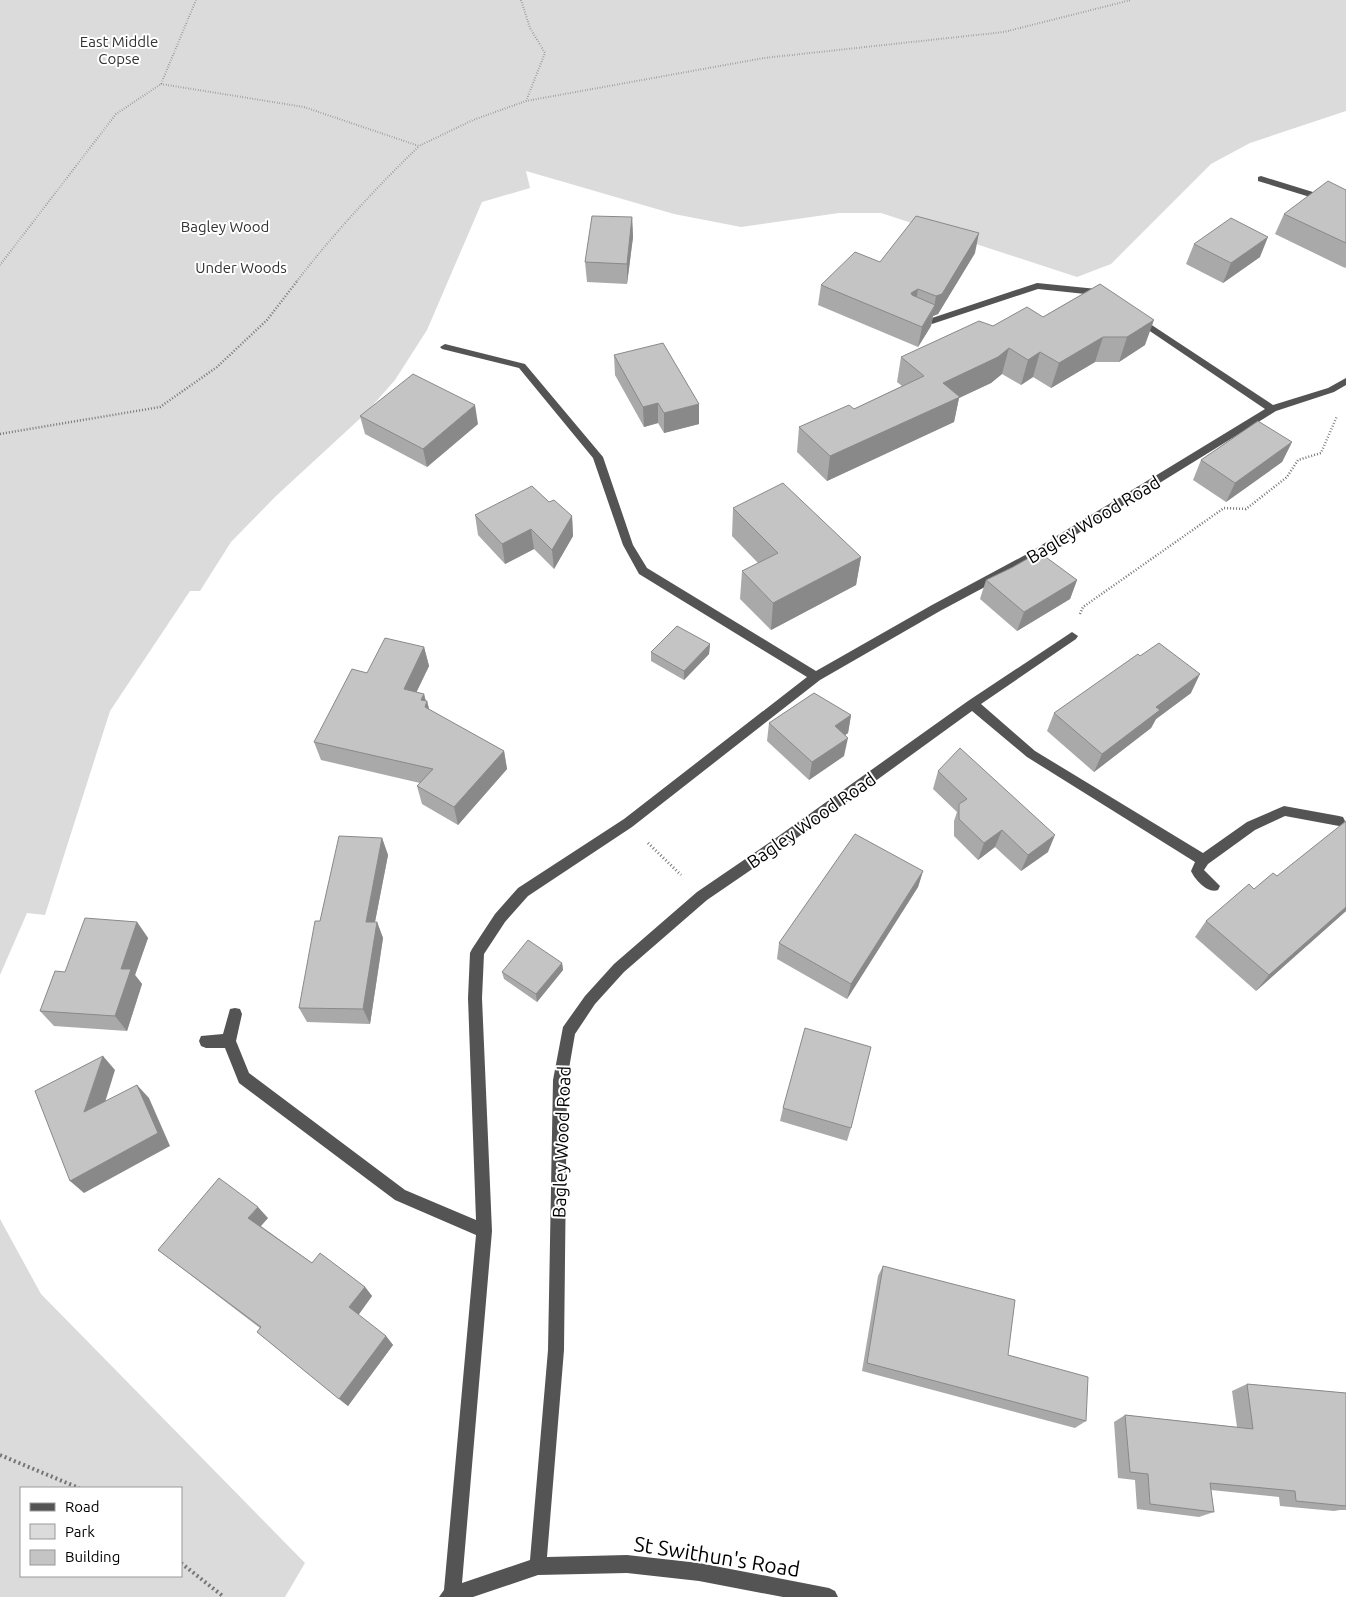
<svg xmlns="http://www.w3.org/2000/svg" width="1346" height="1597" font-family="Ubuntu,sans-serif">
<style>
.green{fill:#dbdbdb;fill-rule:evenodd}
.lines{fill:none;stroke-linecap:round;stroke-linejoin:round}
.path-far3{stroke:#767676;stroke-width:2;stroke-dasharray:0.5 2;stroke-linecap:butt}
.path-far2{stroke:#767676;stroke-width:2.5;stroke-dasharray:1 2;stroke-linecap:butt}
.path-far1{stroke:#767676;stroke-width:3;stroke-dasharray:1 2.5;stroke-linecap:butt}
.path{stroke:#767676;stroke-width:4;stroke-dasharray:2 3;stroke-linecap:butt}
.minor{fill:#545454;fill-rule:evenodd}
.wall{fill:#a9a9a9}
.shaded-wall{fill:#898989}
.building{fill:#c4c4c4;stroke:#898989}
.labels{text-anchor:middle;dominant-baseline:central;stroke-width:4;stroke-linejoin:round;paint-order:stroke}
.far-park-label{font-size:15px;fill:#323232;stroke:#fff}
.street-label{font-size:18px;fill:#000;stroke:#fff}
.near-street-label{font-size:21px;fill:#000;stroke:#fff}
</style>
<rect width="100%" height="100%" fill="#fff"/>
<g class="green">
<polygon points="0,0 1346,0 1346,111 1250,143 1211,164 1111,264 1077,277 881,213 839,213 741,227 674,214 526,171 530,188 482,202 427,330 395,380 365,414 276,496 231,542 200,591 190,591 110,711 45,915 27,913 0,975"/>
<path d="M0,1219L41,1294L305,1563L285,1597H0ZM21,1488H181V1576H21Z"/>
</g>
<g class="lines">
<g class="path-far3">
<polyline points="521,0 530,28 545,53 526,101"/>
<polyline points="161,84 304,107 419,146 473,120 526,101 764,58 1004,32 1131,0"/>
<polyline points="0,265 116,114 161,84 196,0"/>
<path d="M297,281C334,233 376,188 419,146"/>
</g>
<g class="path-far2">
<polyline points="0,434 160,407 217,367 267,320 298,280"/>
<polyline points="1080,614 1083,607 1224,508 1246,509 1287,477 1298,460 1321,453 1337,416"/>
</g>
<polyline class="path-far1" points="648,843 681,875"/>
<g class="path">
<polyline points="0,1455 79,1488"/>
<polyline points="181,1563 224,1597"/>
</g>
<g class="minor">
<polygon points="1261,176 1329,197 1346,206 1346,212 1323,201 1258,181 1258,177"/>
<polygon points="1037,283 1097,289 1107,295 1102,298 1095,295 1038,289 932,324 913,316 918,313 932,318"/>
<path d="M1138,316L1273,405L1328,388L1346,378V385L1334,392L1276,411L1035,560L940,611L820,680L632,827L528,896L505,922L484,954L482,998L492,1231L462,1583L530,1560L548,1350L553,1080L563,1027L585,996L614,964L697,892L773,840L968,701L1072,632L1078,636L1076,639L981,704L1035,751L1203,853L1247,822L1284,806L1339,816L1343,817L1345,821L1343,825L1339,826L1285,816L1255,830L1208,864L1204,870L1220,886L1218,890C1208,894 1195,880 1191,871L1195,862L1027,757L972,711L783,848L707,900L624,972L595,1004L575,1034L567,1080L564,1350L547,1557L627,1555L699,1563L829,1588L835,1591L838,1597H783L699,1581L627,1573L538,1575L473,1597H439L444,1590L476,1235L395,1200L239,1083L225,1048H206L201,1046L199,1041L201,1036L223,1034L230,1009L235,1008L240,1009L242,1014L236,1041L249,1073L405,1190L476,1220L468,998L470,953L472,949L495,914L518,888L624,819L807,677L639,574L623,545L593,458L519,368L442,349L440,347L445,344L525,364L603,457L633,545L647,568L816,671L932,605L1027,554L1265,409L1135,321V317Z"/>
</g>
</g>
<g class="wall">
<polygon points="1346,190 1346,267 1345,268 1275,234 1284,214"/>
<polygon points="632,217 633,237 627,284 587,282 585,262"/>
<polygon points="1194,244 1260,257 1223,283 1186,264"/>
<polygon points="975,253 938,314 933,316 931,326 918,347 818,305 821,285 880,262"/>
<polygon points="1100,284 1145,345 1119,362 1095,362 1051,388 1033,377 1021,385 1002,374 991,383 959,398 954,422 827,481 797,452 799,427 854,409 902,386 897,382 901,357 993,326 1043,317"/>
<polygon points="614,355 699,404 699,424 664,433 658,423 644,427 615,375"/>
<polygon points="360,416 478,424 427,467 365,434"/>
<polygon points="1292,442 1282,462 1226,502 1193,480 1201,460"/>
<polygon points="549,502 572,516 573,536 554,569 534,549 505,564 478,535 475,515"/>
<polygon points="733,508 861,557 856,585 771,630 740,599 742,571 758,563 732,536"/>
<polygon points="986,580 1077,580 1070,599 1017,631 980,599"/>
<polygon points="710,644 709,654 684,680 651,661 651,652"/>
<polygon points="424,647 429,666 416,692 424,694 426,701 427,701 429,710 504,751 507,769 458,825 422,804 417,786 420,783 321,760 314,742 367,673"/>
<polygon points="1140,656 1191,693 1156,719 1151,728 1094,772 1047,731 1054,713"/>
<polygon points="851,715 848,733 845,735 844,756 809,780 767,741 769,723"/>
<polygon points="938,771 1048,852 1021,871 995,847 978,860 954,836 954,821 957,812 933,789"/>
<polygon points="382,838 388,855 375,922 377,922 383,938 370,1024 307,1022 299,1008 320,921"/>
<polygon points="923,871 918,887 847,999 777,959 779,943"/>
<polygon points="1277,876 1346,911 1256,991 1195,937 1206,921 1254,889"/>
<polygon points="137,922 148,938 135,975 142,984 127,1031 54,1026 40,1011 65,972"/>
<polygon points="562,963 563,970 537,1002 504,979 502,972"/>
<polygon points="783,1108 851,1128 847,1141 780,1121"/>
<polygon points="268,1218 261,1226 312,1263 365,1287 372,1296 358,1315 386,1336 393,1345 348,1406 257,1332 260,1328 171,1260 158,1250"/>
<polygon points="883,1266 1008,1355 1086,1421 1075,1428 862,1371 878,1276"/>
<polygon points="1247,1384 1346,1393 1346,1510 1340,1510 1334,1511 1280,1506 1279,1497 1211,1490 1214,1512 1199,1517 1137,1509 1135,1480 1118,1478 1114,1422 1125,1415 1237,1427 1232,1391"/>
</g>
<g class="shaded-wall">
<polygon points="632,217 633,237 627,284 627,264"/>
<polygon points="979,233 975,253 938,314 933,316 931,326 918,347 922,327 934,308 936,296"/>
<polygon points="1268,237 1260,257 1223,283 1231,263"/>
<polygon points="918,289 915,309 911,293"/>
<polygon points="1154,320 1145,345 1119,362 1127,337"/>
<polygon points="1103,337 1095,362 1051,388 1059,363"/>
<polygon points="1009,348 1002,374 991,383 959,398 954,422 827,481 830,456 943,383"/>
<polygon points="1040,352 1033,377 1021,385 1028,360"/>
<polygon points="658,403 658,423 644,427 643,407"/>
<polygon points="699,404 699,424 664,433 664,413"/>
<polygon points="475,405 478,424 427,467 423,449"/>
<polygon points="1292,442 1282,462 1226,502 1235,483"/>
<polygon points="572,516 573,536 554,569 552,550"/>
<polygon points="531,529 534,549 505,564 502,544"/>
<polygon points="861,557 856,585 771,630 773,603"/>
<polygon points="1077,580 1070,599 1017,631 1024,612"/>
<polygon points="710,644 709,654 684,680 684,671"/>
<polygon points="424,647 429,666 409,708 404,689"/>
<polygon points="1200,674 1191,693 1156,719 1151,728 1094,772 1102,754 1156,707"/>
<polygon points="424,694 426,703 427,701 432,720 421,700"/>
<polygon points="851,715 848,733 832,744 835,726"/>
<polygon points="848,738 844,756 809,780 812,762"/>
<polygon points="504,751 507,769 458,825 454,807"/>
<polygon points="1002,830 995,847 978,860 984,843"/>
<polygon points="1055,835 1048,852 1021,871 1028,855"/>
<polygon points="382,838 388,855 372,937 366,922"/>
<polygon points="923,871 918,887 847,999 851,984"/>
<polygon points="1346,907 1346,911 1256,991 1269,975"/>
<polygon points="137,922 148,938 135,975 142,984 127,1031 115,1016 121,969"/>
<polygon points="377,922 383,938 370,1024 363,1009"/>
<polygon points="562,963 563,970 537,1002 536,994"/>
<polygon points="103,1056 115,1070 98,1125 84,1112"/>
<polygon points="137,1085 149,1098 170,1146 84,1193 70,1181"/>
<polygon points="258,1207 268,1218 258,1229 248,1218"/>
<polygon points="365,1287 372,1296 357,1317 349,1307"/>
<polygon points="386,1336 393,1345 348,1406 339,1399"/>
</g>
<g class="building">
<polygon points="1328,181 1346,190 1346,243 1284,214"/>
<polygon points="592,216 632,217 627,264 585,262"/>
<polygon points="916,216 979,233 942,294 936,296 918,289 911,293 912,295 935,305 922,327 821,285 855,252 880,262"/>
<polygon points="1231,218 1268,237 1231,263 1194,244"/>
<polygon points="1100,284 1154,320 1127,337 1103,337 1059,363 1040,352 1028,360 1009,348 998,357 943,383 960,397 830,456 799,427 849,405 854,409 924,376 901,357 979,321 993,326 1027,307 1043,317"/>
<polygon points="663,343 699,404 664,413 658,403 643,407 614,355"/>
<polygon points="413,374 475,405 423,449 360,416"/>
<polygon points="1258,421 1292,442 1235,483 1201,460"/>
<polygon points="783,483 861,557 773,603 742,571 778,553 733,508"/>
<polygon points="532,486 549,502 554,500 572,516 552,550 531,529 502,544 475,515"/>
<polygon points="1039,552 1077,580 1024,612 986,580 1013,567"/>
<polygon points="677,626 710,644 684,671 651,652"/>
<polygon points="385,638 424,647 404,689 424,694 421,700 427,701 425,707 504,751 454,807 417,786 433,769 314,742 352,669 367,673"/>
<polygon points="1159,643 1200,674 1156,707 1160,710 1102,754 1054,713 1138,654 1140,656"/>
<polygon points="814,693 851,715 835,726 848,738 812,762 769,723"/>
<polygon points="960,748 1055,835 1028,855 1002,830 984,843 959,819 959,804 967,799 938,771"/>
<polygon points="1346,821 1346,907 1269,975 1206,921 1249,884 1254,889 1273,873 1277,876"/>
<polygon points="855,834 923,871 851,984 779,943"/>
<polygon points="339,836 382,838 366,922 377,922 363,1009 299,1008 315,921 320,921"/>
<polygon points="85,918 137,922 121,969 131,969 115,1016 40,1011 55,971 65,972"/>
<polygon points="528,940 562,963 536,994 502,972"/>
<polygon points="805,1028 871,1047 851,1128 783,1108"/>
<polygon points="103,1056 84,1112 137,1085 158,1133 70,1181 35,1091"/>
<polygon points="219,1178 258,1207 248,1218 312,1263 320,1253 365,1287 349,1307 386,1336 339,1399 257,1332 261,1327 158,1250"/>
<polygon points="883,1266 1015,1300 1008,1355 1088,1377 1086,1421 867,1363"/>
<polygon points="1247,1384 1346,1393 1346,1506 1296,1501 1295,1491 1210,1483 1214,1512 1150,1504 1148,1474 1130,1472 1125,1415 1253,1429"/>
</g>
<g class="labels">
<g class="far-park-label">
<text x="119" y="41">East Middle<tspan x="119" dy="17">Copse</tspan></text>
<text x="225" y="226">Bagley Wood</text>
<text x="241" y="267">Under Woods</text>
</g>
<g class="street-label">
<text transform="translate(1093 519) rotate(-31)">Bagley Wood Road</text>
<text transform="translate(811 820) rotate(-35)">Bagley Wood Road</text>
<text transform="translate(561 1142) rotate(-88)">Bagley Wood Road</text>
</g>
<g class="near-street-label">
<text transform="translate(717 1556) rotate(9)">St Swithun's Road</text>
</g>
</g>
<rect x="20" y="1487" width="162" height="90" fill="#ffffff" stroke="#999999"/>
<rect x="30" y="1503" width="25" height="8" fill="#545454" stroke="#999999"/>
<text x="65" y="1512" font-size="15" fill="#000000">Road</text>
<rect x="30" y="1524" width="25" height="15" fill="#dbdbdb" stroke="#999999"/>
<text x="65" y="1537" font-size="15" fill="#000000">Park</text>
<rect x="30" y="1550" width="25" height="15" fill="#c4c4c4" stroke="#999999"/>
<text x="65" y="1562" font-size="15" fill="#000000">Building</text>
</svg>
